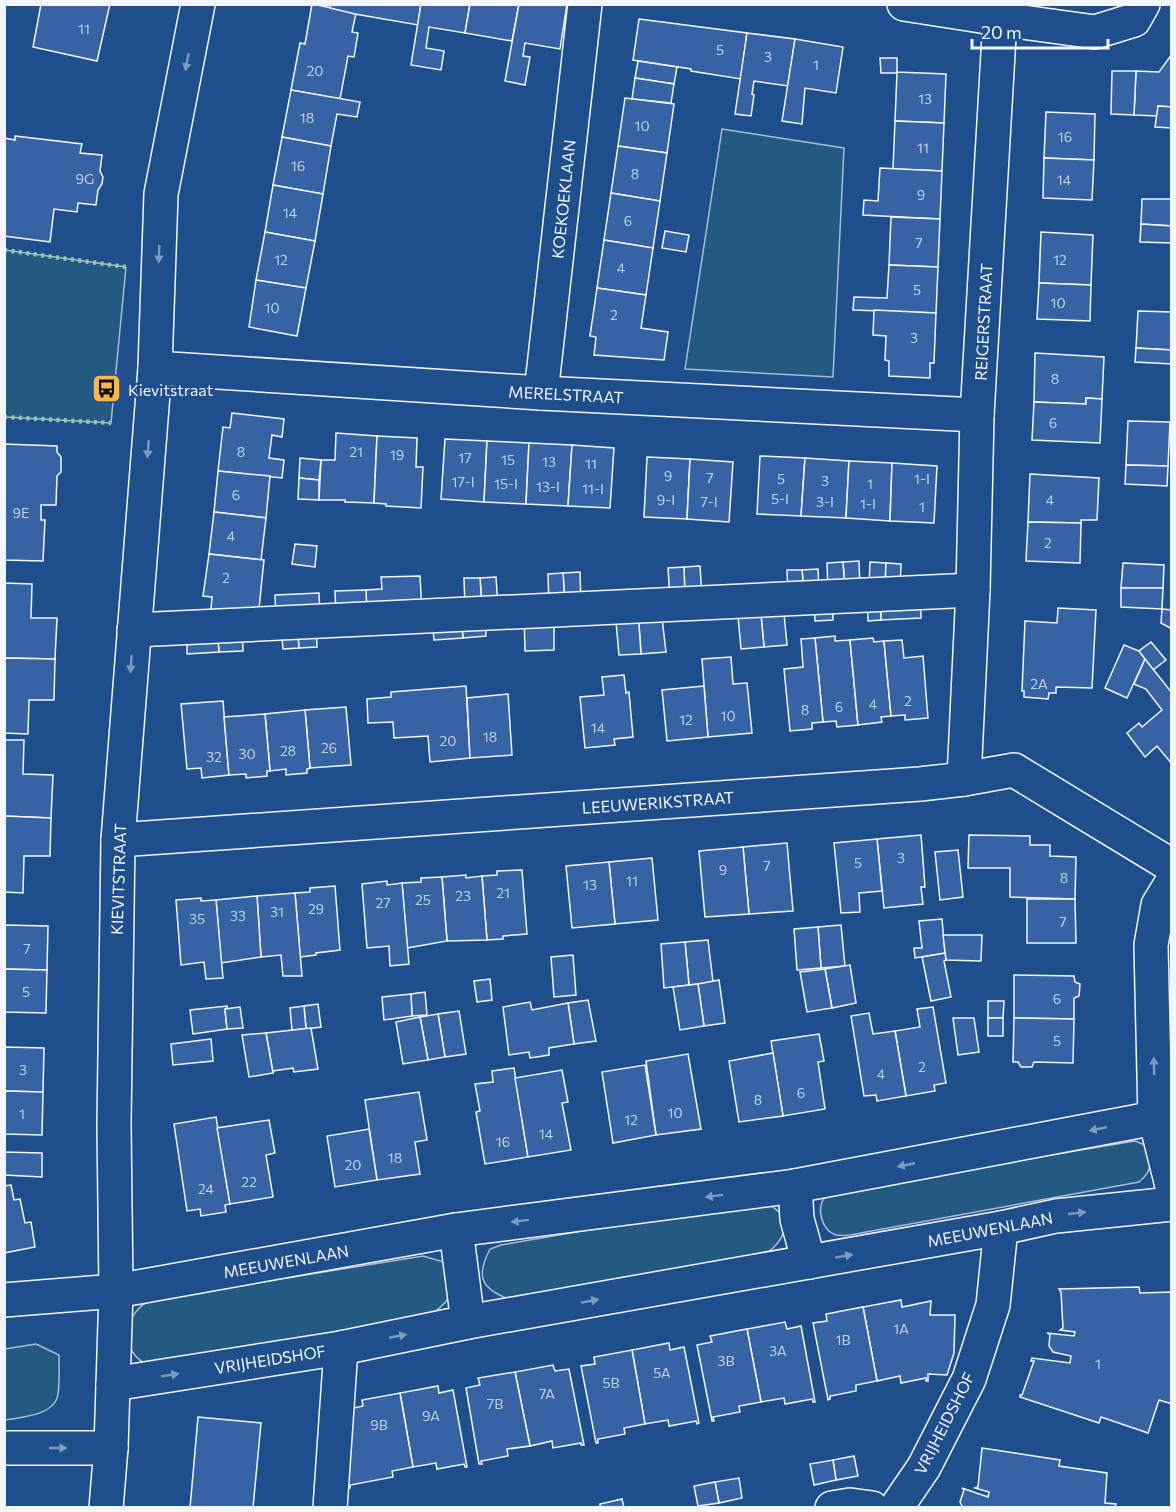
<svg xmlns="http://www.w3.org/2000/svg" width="1176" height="1512" font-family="Commissioner,sans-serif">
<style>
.green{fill:#245a82;stroke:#a8bbd7;stroke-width:1.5}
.building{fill:#3563a3;stroke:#f2f6ff;stroke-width:1.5}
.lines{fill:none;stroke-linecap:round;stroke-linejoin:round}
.minor-casing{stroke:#f2f6ff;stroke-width:36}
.minor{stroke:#1f4e8c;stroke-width:33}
.hedge{stroke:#97c8a6;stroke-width:4.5;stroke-dasharray:3 4.5;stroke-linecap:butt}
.oneway{fill:#7e9ac0}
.labels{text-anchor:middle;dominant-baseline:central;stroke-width:4.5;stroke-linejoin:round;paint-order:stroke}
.number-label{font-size:14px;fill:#c3d1e8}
.street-label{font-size:16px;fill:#f2f6ff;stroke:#1f4e8c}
.poi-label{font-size:16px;fill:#f2f6ff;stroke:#1f4e8c;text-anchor:start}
</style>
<rect width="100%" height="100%" fill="#1f4e8c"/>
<g class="green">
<polygon points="722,129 844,148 833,377 685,369"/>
<polygon points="5,250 126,267 111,423 5,417"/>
<path d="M1135,1141L1145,1145C1151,1162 1154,1170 1139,1182L850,1235C846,1235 841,1236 836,1235C821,1230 815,1206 827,1195C830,1192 836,1191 840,1190Z"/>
<path d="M757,1201C788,1207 794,1233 768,1252L620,1280L506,1298C479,1287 477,1274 490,1249L501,1245Z"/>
<path d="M423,1256L444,1262C451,1289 459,1294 433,1313L238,1351L144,1363C118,1347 125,1312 151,1300Z"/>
<path d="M36,1344L59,1355C59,1368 60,1382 58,1394C55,1416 21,1417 5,1420V1349Z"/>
</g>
<g class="building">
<polygon points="41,4 110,4 97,61 33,47"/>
<polygon points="312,4 356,13 352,32 358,33 354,57 348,56 340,99 291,90 300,43 305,44"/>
<polygon points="331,4 421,4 418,25 355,14 330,8"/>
<polygon points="421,4 470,4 465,33 429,27 426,48 444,51 441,70 411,65"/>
<polygon points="470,4 519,4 512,41 465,33"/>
<polygon points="519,4 567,4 560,49 525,43 523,56 530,57 525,85 505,81"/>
<polygon points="639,19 747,33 741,79 691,71 691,69 633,60"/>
<polygon points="747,33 795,39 788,86 754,81 752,94 754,95 751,116 735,114"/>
<polygon points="795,39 843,47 836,93 805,88 802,124 782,121"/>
<polygon points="1172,54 1172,107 1158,106 1158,116 1134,115 1136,71 1159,72"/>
<polygon points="880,58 897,58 897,72 946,74 944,123 895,121 897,73 881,73"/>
<polygon points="638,61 677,67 674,84 635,78"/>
<polygon points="1112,71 1136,71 1134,115 1111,114"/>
<polygon points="635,78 674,84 671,103 632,99"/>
<polygon points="291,90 360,102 357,117 337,114 331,146 282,137"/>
<polygon points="625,98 674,104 667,153 618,146"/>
<polygon points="1158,106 1172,107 1172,128 1155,127"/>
<polygon points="1046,112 1095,114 1094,160 1044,158"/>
<polygon points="895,121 944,123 942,171 893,169"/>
<polygon points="15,136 82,144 80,153 102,155 100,171 103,177 102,184 98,190 96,205 78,203 77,212 54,209 50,242 4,236 4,138 15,140"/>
<polygon points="282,137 331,146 323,194 273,185"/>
<polygon points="618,146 667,153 660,201 611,193"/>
<polygon points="1044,158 1094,160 1092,200 1043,198"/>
<polygon points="880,168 942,171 940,219 863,215 864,200 878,201"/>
<polygon points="273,185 323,194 315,241 265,232"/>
<polygon points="611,193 660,201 653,248 604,240"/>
<polygon points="1142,199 1172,199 1172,226 1141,224"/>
<polygon points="891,217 940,219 938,267 889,265"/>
<polygon points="1141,224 1172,226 1172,243 1140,242"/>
<polygon points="665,231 689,235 686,252 662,248"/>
<polygon points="265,232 315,241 306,288 256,280"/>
<polygon points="1041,232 1093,235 1091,285 1039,283"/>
<polygon points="604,240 653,248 646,295 597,288"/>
<polygon points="889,265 938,267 936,313 853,310 854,297 887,298"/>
<polygon points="256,280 306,288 297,336 249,327"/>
<polygon points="1039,283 1091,285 1090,321 1037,319"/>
<polygon points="597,288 646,295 641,328 668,332 664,360 594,355 596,337 590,336"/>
<polygon points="874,310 936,313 934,363 930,363 930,378 889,376 889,361 885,360 886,336 873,335"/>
<polygon points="1138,311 1172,312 1172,350 1136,348"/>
<polygon points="1136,348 1172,350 1172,364 1135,362"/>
<polygon points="1035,353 1104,357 1102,399 1086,398 1086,404 1034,402"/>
<polygon points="1086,398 1102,399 1100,443 1032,440 1034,402 1086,404"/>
<polygon points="232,413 284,419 282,437 272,435 269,458 284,460 282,478 218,471 223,427 230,428"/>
<polygon points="1128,421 1170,422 1168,466 1126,465"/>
<polygon points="336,433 377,436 374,503 345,502 345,500 319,500 321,460 335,460"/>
<polygon points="377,436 417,438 416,467 423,467 421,508 386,506 386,504 374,503"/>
<polygon points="445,439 487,441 484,502 441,499"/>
<polygon points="487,441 529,443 526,504 484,502"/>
<polygon points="529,443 572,445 568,506 526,504"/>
<polygon points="4,444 57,446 57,452 61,457 61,472 57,476 56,505 41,505 41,520 45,520 43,561 4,560"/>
<polygon points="572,445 614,448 610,508 568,506"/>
<polygon points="760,456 805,458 801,516 757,514"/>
<polygon points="647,457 690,459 687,519 644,517"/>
<polygon points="300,458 321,460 319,480 299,478"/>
<polygon points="805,458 849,461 846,518 801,516"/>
<polygon points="690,459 733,462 729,522 687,519"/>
<polygon points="849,461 892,463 890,521 846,518"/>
<polygon points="892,463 937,466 934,523 890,521"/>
<polygon points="1126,465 1168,466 1167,486 1125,484"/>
<polygon points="218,471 270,476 266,518 214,512"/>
<polygon points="1030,474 1099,478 1097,520 1081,520 1081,523 1028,522"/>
<polygon points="299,478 319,480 319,500 298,499"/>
<polygon points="214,512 266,518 261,560 209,554"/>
<polygon points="1028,522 1081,523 1080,563 1026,561"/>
<polygon points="295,544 317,546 315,567 292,564"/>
<polygon points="209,554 264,560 258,618 210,620 212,597 203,596"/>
<polygon points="859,561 860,589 845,590 843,562"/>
<polygon points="843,562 845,590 828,591 827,563"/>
<polygon points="870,562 886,563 885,587 869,586"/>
<polygon points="886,563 901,564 900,589 885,587"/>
<polygon points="1123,563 1164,565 1163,588 1121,588"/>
<polygon points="700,566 702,598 685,598 684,567"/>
<polygon points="684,567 685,598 670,599 668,568"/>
<polygon points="818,569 819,591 804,592 802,570"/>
<polygon points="787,570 802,570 804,592 788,593"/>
<polygon points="580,572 581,603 565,603 563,573"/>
<polygon points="563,573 565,603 549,604 548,574"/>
<polygon points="420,576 422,611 367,614 366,590 382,589 381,577"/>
<polygon points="496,577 498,607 482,608 480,578"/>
<polygon points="464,578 480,578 482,608 465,609"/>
<polygon points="4,583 32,584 31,618 57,618 55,659 4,658"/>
<polygon points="1121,588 1163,588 1162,609 1121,607"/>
<polygon points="366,590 367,614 336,615 335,591"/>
<polygon points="319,593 320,617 276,619 275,595"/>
<polygon points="920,597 921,618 881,620 880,599"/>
<polygon points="867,599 880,599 881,620 868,621"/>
<polygon points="832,601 833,620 815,621 814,602"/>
<polygon points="783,603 787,645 764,647 760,604"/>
<polygon points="760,604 764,647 741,649 737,605"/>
<polygon points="1058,608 1096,610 1092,688 1056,687 1056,693 1049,693 1048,699 1024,697 1024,691 1022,691 1025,621 1057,623"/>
<polygon points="661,609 666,652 641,654 638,610"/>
<polygon points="1162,609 1172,610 1172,629 1161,623"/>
<polygon points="638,610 641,654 619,655 615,611"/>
<polygon points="554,614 554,650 525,651 524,615"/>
<polygon points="485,617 486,636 463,638 461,618"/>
<polygon points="461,618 463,638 434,640 432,619"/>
<polygon points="316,624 317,647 299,648 297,625"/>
<polygon points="297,625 299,648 283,649 281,626"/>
<polygon points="242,628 243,651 219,652 217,629"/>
<polygon points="217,629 219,652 187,654 187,630"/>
<polygon points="835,636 835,641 850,640 858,725 837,727 836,721 823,722 815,638"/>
<polygon points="815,638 823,722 812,723 812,729 790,731 784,669 803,667 801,639"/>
<polygon points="873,638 874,642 884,641 891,716 881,717 882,722 858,725 850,640"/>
<polygon points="902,640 904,658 923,656 928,718 905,720 905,715 891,716 884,641"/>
<polygon points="1151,642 1166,660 1153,670 1139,651"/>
<polygon points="1124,645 1139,651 1145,659 1127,698 1105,688"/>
<polygon points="731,657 733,684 747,683 752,733 708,737 702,659"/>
<polygon points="4,658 55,659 54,700 29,700 28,734 4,733"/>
<polygon points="1145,659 1172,693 1172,764 1157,746 1145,757 1127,733 1139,723 1142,727 1162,710 1146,689 1134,684"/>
<polygon points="624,675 626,693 629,692 633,737 614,739 615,745 585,748 580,697 604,695 602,677"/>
<polygon points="466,686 470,758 430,762 428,736 394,738 393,722 368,723 367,699 391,697 391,692"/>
<polygon points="704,686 708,737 667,741 662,690"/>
<polygon points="508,694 512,755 470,758 467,698"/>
<polygon points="223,701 229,775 202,778 201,768 187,769 181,704"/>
<polygon points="346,707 351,765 310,768 305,710"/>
<polygon points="305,710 310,768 307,769 307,773 286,775 286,769 270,771 265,714"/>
<polygon points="265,714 270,771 267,771 267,776 246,778 246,774 229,775 224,717"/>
<polygon points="4,740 24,740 23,774 53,775 51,818 4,816"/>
<polygon points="4,816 51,818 50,856 24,856 23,893 4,892"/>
<polygon points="921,835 925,887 921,887 923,904 884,908 877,839"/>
<polygon points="969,835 1030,836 1030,845 1050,845 1050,856 1076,857 1075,899 1010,897 1010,868 968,868"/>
<polygon points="877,839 882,891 859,893 860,912 841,913 834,843"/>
<polygon points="787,843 793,911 749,914 743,847"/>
<polygon points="743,847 749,914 705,917 699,851"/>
<polygon points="958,850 963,897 940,900 935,852"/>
<polygon points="652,858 658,920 615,924 609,862"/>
<polygon points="609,862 615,924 572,928 566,866"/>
<polygon points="522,870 527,934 503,936 503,939 487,940 482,876 497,875 497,871"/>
<polygon points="466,875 466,878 482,876 487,940 447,941 442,877"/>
<polygon points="442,877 447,941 407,948 402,883 421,882 421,878"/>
<polygon points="387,881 387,885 402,883 409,964 390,966 389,946 367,948 362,884"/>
<polygon points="335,886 340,950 316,953 316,955 300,957 295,893 310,892 310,888"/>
<polygon points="295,893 302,976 283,976 281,955 261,957 257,896"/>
<polygon points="257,896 261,957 221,963 216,900"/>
<polygon points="201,898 201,901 216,900 223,978 206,979 204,962 181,965 176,900"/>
<polygon points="1027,899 1075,899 1076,943 1027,943"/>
<polygon points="942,919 945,953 915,958 914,948 922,948 919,921"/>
<polygon points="4,925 48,926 47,970 4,969"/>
<polygon points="841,925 845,966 821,968 818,927"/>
<polygon points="818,927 821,968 797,970 794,929"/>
<polygon points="943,935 982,935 981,961 946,960"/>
<polygon points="708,940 713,982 689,985 685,942"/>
<polygon points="685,942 689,985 664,988 661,944"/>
<polygon points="945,953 946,960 944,961 951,997 931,1001 922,957"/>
<polygon points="573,955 576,995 554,997 551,957"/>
<polygon points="850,965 856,1003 832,1008 825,969"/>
<polygon points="4,969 47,970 46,1013 4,1012"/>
<polygon points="825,969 832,1008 807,1012 800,972"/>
<polygon points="1014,975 1074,976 1075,982 1080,984 1079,996 1074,998 1074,1019 1014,1018"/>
<polygon points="490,979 492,1000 477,1002 474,981"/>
<polygon points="719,980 725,1023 704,1026 698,984"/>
<polygon points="698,984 704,1026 680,1030 673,987"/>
<polygon points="425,992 427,1015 412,1016 411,994"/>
<polygon points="411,994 412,1016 384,1020 382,997"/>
<polygon points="588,1000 596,1041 574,1044 568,1003"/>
<polygon points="988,1001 1004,1001 1003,1018 988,1018"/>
<polygon points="530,1002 532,1010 568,1003 574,1044 549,1048 549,1055 530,1058 529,1052 509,1055 503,1007"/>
<polygon points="318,1004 321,1027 306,1029 304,1006"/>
<polygon points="227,1006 227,1008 225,1009 227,1029 193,1034 190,1010"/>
<polygon points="304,1006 306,1029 292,1030 290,1008"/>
<polygon points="240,1007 243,1028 227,1029 225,1009"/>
<polygon points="933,1007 946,1083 934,1085 935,1091 906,1096 895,1031 920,1027 917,1009"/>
<polygon points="459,1011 466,1054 445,1057 438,1014"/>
<polygon points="869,1013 873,1034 895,1031 906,1096 877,1101 876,1095 864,1096 851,1016"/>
<polygon points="438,1014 445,1057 428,1060 420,1017"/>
<polygon points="420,1017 428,1060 403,1064 396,1022"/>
<polygon points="953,1018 974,1018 979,1052 958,1055"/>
<rect x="988" y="1018" width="15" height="18"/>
<polygon points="1014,1018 1074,1019 1073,1063 1034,1062 1032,1067 1021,1067 1018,1062 1013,1062"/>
<polygon points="311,1028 318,1069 294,1072 293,1068 273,1071 273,1073 266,1033"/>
<polygon points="266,1033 273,1073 249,1077 242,1035"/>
<polygon points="819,1034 824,1061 818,1062 825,1109 783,1116 771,1041"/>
<polygon points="211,1039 213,1061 173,1065 171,1044"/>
<polygon points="4,1047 44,1048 43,1092 4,1091"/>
<polygon points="773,1053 783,1116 739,1122 729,1061"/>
<polygon points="688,1054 701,1129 656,1135 646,1061"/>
<polygon points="645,1065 656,1135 613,1143 602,1072"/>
<polygon points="514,1068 528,1157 485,1164 476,1112 480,1111 475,1084 493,1082 492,1071"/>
<polygon points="562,1070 568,1102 562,1103 571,1150 528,1157 515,1078"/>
<polygon points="4,1091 43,1092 42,1135 4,1134"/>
<polygon points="419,1092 427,1140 415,1142 420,1174 377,1180 365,1100"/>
<polygon points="216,1117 230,1204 225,1205 226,1212 201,1216 200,1209 187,1211 174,1124"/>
<polygon points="269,1120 275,1153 266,1155 273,1197 230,1204 217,1128"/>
<polygon points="369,1129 377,1180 335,1187 327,1136"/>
<polygon points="4,1152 42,1153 42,1177 4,1175"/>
<polygon points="11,1185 14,1200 20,1199 25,1223 31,1222 35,1247 4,1253 4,1186"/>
<polygon points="1139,1287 1140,1293 1172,1292 1172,1404 1159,1400 1148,1433 1101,1417 1099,1423 1020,1397 1020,1395 1022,1395 1034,1361 1031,1361 1032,1358 1070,1363 1071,1356 1053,1352 1049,1346 1050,1334 1047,1333 1074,1336 1075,1332 1060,1330 1063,1328 1061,1292 1059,1289"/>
<polygon points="901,1300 902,1307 931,1301 930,1315 955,1315 954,1353 947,1375 928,1374 928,1381 926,1381 926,1378 901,1383 900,1376 877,1381 863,1307"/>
<polygon points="863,1307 877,1381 856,1385 856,1391 830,1396 830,1399 828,1400 813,1323 827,1321 826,1314"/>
<polygon points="785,1322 787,1329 801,1326 815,1402 813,1402 812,1399 785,1404 784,1398 761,1402 747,1329"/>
<polygon points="747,1329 761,1402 739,1406 740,1412 713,1417 714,1421 712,1421 697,1345 712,1342 710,1336"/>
<polygon points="669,1343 670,1350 684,1347 699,1423 697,1424 696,1421 669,1426 668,1420 645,1424 632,1350"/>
<polygon points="632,1350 645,1424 624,1428 625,1434 598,1439 598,1443 596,1443 581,1366 595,1364 594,1357"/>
<polygon points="553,1365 555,1371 569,1369 584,1445 581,1445 581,1443 553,1448 552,1441 530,1446 515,1372"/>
<polygon points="515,1372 530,1446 507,1449 508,1456 481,1461 482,1464 479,1464 466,1388 480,1385 478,1378"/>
<polygon points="438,1386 439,1393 453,1390 467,1467 465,1467 464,1464 437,1469 436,1463 413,1467 400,1393"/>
<polygon points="400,1393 413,1467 392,1471 393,1477 350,1485 350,1488 347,1488 349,1409 363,1406 362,1400"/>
<polygon points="198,1417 261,1423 253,1508 190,1508"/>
<polygon points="982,1448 1060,1460 1059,1466 1107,1473 1105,1503 1116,1504 1115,1508 963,1508 960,1502 964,1490 962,1488 988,1497 989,1492 975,1488 978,1487"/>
<polygon points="854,1456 858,1476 836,1480 833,1460"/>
<polygon points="833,1460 836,1480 814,1485 810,1464"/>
<polygon points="739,1478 742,1498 719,1503 715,1482"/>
<polygon points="715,1482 719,1503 698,1506 694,1486"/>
<polygon points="622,1499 624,1508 600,1508 600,1504"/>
</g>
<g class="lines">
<defs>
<g id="minor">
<polyline points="904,4 1000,19"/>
<polyline points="155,368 541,393 977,415"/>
<polyline points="541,393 585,4"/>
<polyline points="134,630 973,590"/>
<polyline points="964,779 973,590 977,415 1000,19 1095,32 1134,20 1143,4"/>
<polyline points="118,840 920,784 964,779 1014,770 1172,866"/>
<polyline points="1172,882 1158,905 1151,945 1155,1118 1172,1186"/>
<polyline points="795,1186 797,1219 809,1262"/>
<polyline points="456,1230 468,1322"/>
<polyline points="4,1300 116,1291 456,1230 795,1186 1155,1118"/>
<polyline points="113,1384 341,1348 468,1322 1001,1228 1056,1216 1172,1204"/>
<polyline points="4,1448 111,1448"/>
<polyline points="106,1508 111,1448 116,1291 114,1124 118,840 155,368 161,194 198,4"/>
<polyline points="330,1508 341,1348"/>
<polyline points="832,1508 850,1505 872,1508"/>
<polyline points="896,1508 924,1467 969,1379 993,1305 1001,1228"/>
</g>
</defs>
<use href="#minor" class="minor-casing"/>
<use href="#minor" class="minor"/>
<g class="hedge">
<polyline points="4,250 126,267"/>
<polyline points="4,417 111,423"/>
</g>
</g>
<defs><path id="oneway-solid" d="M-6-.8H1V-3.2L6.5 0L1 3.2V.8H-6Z" transform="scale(1.5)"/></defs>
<g class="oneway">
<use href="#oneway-solid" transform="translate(187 62) rotate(101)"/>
<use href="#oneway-solid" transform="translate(159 254) rotate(92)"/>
<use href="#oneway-solid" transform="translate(148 449) rotate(95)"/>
<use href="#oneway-solid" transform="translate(131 664) rotate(94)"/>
<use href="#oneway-solid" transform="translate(1154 1066) rotate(-91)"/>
<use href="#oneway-solid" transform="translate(1098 1129) rotate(169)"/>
<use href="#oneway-solid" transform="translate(906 1165) rotate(169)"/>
<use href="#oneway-solid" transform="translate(714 1196) rotate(173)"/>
<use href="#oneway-solid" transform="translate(1077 1213) rotate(-6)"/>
<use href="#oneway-solid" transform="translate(520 1221) rotate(173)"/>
<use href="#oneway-solid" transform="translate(844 1256) rotate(-10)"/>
<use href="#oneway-solid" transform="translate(590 1301) rotate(-10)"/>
<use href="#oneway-solid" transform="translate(398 1336) rotate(-11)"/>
<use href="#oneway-solid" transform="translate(170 1375) rotate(-9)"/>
<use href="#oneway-solid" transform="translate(58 1448)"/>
</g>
<defs>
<symbol id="bus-square" viewBox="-11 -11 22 22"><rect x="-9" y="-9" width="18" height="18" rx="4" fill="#ffb74d" stroke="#1f4e8c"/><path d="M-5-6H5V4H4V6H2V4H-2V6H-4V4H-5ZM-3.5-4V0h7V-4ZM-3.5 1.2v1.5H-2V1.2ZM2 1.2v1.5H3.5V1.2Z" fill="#111"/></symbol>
</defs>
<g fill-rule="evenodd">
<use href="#bus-square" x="90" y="372" width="33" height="33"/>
</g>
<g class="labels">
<g class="number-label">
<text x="84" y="28">11</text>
<text x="720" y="49">5</text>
<text x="768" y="56">3</text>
<text x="816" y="64">1</text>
<text x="315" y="70">20</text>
<text x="925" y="98">13</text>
<text x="307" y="117">18</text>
<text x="642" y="125">10</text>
<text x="1065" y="136">16</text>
<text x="923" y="147">11</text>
<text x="298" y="165">16</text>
<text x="635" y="173">8</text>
<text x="85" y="178">9G</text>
<text x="1064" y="179">14</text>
<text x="921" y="194">9</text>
<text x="290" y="212">14</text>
<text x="628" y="220">6</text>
<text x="919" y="242">7</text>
<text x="281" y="259">12</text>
<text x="1060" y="259">12</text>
<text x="621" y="267">4</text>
<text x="917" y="289">5</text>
<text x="1058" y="302">10</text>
<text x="272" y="307">10</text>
<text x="614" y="314">2</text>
<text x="914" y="337">3</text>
<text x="1055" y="378">8</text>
<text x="1053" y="422">6</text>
<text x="241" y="451">8</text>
<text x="356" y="451">21</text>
<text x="397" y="454">19</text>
<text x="465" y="457">17</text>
<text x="508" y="459">15</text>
<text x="549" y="461">13</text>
<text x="591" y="463">11</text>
<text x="668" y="475">9</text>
<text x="710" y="477">7</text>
<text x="781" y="478">5</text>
<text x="922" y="478">1-I</text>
<text x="825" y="480">3</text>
<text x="463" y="481">17-I</text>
<text x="506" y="483">15-I</text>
<text x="870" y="483">1</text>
<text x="548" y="486">13-I</text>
<text x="593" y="488">11-I</text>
<text x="236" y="494">6</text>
<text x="780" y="498">5-I</text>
<text x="666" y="499">9-I</text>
<text x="1050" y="499">4</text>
<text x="709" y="501">7-I</text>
<text x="825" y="501">3-I</text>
<text x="868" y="503">1-I</text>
<text x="922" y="506">1</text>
<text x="21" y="512">9E</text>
<text x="231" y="535">4</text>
<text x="1048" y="542">2</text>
<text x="226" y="577">2</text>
<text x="1039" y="683">2A</text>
<text x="908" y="700">2</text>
<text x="873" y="703">4</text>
<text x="839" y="706">6</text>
<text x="805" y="709">8</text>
<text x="728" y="715">10</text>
<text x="686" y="719">12</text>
<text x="598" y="727">14</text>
<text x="490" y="736">18</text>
<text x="448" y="740">20</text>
<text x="329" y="747">26</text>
<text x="288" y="750">28</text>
<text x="247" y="753">30</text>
<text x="214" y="756">32</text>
<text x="901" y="857">3</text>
<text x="858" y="862">5</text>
<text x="767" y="865">7</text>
<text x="723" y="869">9</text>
<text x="1064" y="877">8</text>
<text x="632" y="880">11</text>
<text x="590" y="884">13</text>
<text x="503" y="892">21</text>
<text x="463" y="895">23</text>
<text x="423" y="899">25</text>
<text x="383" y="902">27</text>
<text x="316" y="908">29</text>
<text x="277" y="911">31</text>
<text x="238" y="915">33</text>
<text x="197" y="918">35</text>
<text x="1063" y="921">7</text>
<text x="27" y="948">7</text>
<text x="26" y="991">5</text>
<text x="1057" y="998">6</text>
<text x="1057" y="1040">5</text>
<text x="922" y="1066">2</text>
<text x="23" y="1069">3</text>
<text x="881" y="1073">4</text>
<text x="801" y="1092">6</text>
<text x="758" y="1099">8</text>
<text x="675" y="1112">10</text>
<text x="22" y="1113">1</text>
<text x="631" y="1119">12</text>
<text x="546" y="1133">14</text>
<text x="503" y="1141">16</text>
<text x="395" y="1157">18</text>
<text x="353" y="1164">20</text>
<text x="249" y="1181">22</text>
<text x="206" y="1188">24</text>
<text x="901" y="1328">1A</text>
<text x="843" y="1339">1B</text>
<text x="778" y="1350">3A</text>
<text x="726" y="1360">3B</text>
<text x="1098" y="1363">1</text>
<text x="662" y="1372">5A</text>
<text x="611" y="1382">5B</text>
<text x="547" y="1393">7A</text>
<text x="495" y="1403">7B</text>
<text x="431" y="1415">9A</text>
<text x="379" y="1424">9B</text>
</g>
<g class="street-label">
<text transform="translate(563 199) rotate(-84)">KOEKOEKLAAN</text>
<text transform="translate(983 322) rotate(-87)">REIGERSTRAAT</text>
<text transform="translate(566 394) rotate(3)">MERELSTRAAT</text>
<text transform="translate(658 802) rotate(-4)">LEEUWERIKSTRAAT</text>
<text transform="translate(118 879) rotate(-88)">KIEVITSTRAAT</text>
<text transform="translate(990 1229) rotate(-11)">MEEUWENLAAN</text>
<text transform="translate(286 1261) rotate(-10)">MEEUWENLAAN</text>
<text transform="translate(270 1359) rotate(-9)">VRIJHEIDSHOF</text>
<text transform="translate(944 1423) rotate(-63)">VRIJHEIDSHOF</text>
</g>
<g class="poi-label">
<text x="128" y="389">Kievitstraat</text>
</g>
</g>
<rect width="1176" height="1512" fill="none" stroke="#f2f6ff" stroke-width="12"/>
<path d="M972 39v9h136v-9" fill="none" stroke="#f2f6ff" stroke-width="3"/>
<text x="981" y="39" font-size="18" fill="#f2f6ff" stroke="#1f4e8c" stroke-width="4.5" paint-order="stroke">20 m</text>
</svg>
